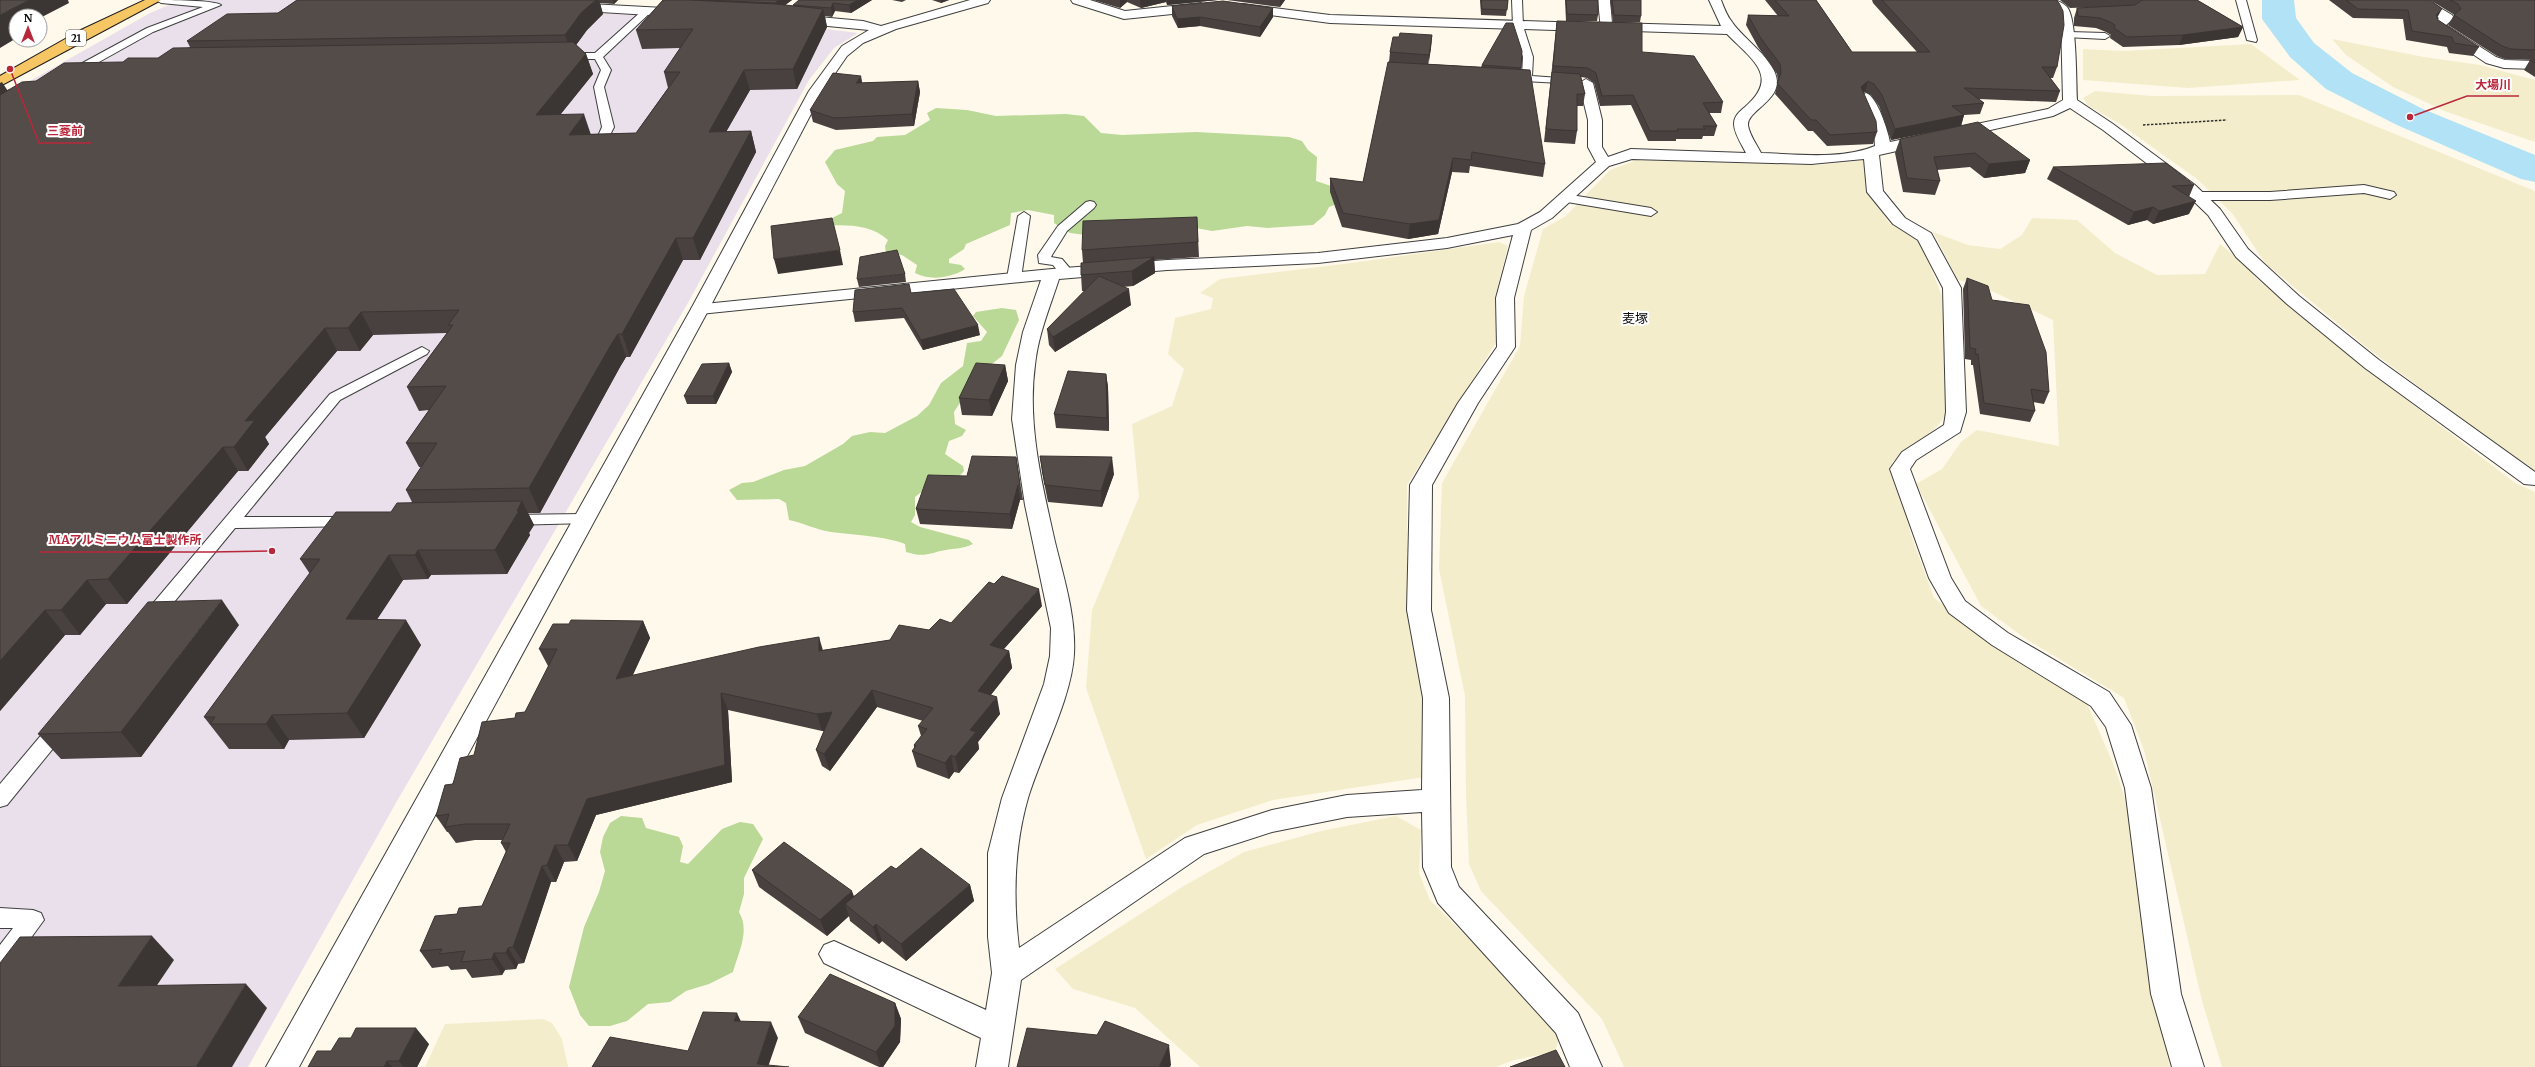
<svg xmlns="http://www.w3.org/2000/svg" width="2535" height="1067" font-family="Merriweather,'Noto Sans JP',serif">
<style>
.industrial{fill:#e9e0eb}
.farmland{fill:#f4edcc}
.forest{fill:#bad896}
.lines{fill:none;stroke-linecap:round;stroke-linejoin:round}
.river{fill:#b1e2f5;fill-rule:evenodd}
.service-casing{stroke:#3f3f3f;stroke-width:2}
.minor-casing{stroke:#3f3f3f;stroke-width:2}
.tertiary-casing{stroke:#3f3f3f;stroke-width:2}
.primary-casing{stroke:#1d1d1d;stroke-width:2}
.path{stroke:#2e2e2e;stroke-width:1.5;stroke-dasharray:2.5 1.5;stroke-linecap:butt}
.service{fill:#fff;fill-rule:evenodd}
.minor{fill:#fff;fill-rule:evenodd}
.tertiary{fill:#fff;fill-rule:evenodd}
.primary{fill:#f6c564;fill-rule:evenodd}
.wall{fill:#48413f}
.shaded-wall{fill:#3b3533}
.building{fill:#544c49;stroke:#3b3533}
.labels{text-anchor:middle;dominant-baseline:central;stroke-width:4;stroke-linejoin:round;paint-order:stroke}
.shield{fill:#fff;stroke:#555;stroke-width:1}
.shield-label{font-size:10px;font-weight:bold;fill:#0c0c0c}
.quarter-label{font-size:13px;fill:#0c0c0c;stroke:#fff}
.leader{fill:none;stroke:#b9273b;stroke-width:1.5}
.callout-dot{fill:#b9273b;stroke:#fff;stroke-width:1.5}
.callout-label{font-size:12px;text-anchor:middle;font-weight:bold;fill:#b9273b;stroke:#fff;stroke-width:4;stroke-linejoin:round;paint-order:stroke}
</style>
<rect width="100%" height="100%" fill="#fff9eb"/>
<polygon class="industrial" points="181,0 306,0 763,21 858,33 834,48 809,80 689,301 397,801 248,1067 0,1067 0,98 150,13"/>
<g class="farmland">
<polygon points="2332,39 2424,57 2480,65 2535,80 2535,142 2447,112 2393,87 2346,55"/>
<polygon points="2251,44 2300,80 2188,88 2083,80 2083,49 2124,51"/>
<polygon points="2095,91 2152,96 2299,95 2535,191 2535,474 2370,350 2265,263 2232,213 2197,179 2120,124 2089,106 2083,98"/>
<polygon points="1637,160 1819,165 1865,160 1869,192 1889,223 1913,234 1924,251 1942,296 1947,397 1946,415 1934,430 1892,462 1911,535 1934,598 1978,631 2085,699 2115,768 2132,820 2159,1016 2170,1067 1624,1067 1602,1019 1481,891 1469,864 1466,797 1465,696 1439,569 1442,483 1520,346 1524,296 1543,229 1566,216 1610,170"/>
<polygon points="2032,218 2077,220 2115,253 2157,275 2205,274 2220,244 2246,265 2257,279 2377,377 2515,483 2535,492 2535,1067 2222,1067 2202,1001 2144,750 2124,698 2026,639 1981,606 1916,484 1942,469 1961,442 1977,430 2059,446 2053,320 1977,284 1958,280 1933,232 1968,245 2000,249 2022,235"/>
<polygon points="1499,242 1508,246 1495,298 1497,341 1407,485 1407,610 1424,699 1425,777 1273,800 1197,825 1146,859 1086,688 1092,610 1139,497 1132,424 1172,406 1184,369 1168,354 1175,318 1211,309 1213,298 1200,293 1220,279 1359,262"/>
<polygon points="1396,816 1421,830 1419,873 1430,900 1561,1031 1555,1052 1514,1060 1496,1067 1200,1067 1135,1008 1073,989 1055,969 1182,887 1244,852 1321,831"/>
<polygon points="543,1019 552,1023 562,1039 568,1067 425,1067 445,1024"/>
</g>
<g class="forest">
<path d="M936,108L967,110L996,116L1066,114L1084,116L1101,133L1122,135L1196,132L1289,137L1302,141L1308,150L1317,157L1316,181L1334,187L1345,201L1329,207L1325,215L1313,225L1268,228L1247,226L1212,231L1191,227L1085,235L1070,233L1054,223V215L1028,210L1011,213L1010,225L966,244L964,249L949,259V263L961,265L965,269C951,278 930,281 915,273L917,265L902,255L886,253L885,246L888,240C869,222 840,225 816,226L842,213L845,191L837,184L825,162L835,150L873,141L877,137L905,135L930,120L927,113Z"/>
<path d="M1002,308L1016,310L1019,320L1002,356L979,374L954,412L955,424L966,430L962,436L949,441L945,454L963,466L964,471L952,484L929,486L915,497V515L911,522L920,527L969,540L973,544C963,549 956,548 946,550C928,553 926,558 906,552L905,544C885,536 854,535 831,532C817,530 803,523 789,520L786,503L779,499L737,500L729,490L742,483L753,482L784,470L805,466L843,444L852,436L870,432L885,433L917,416L929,405L941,383L963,366L967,343L981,341L987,332L973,316L976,312Z"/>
<path d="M621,816L642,818L646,828L679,837L683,846L680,862L688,864L722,829L740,822L753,824L763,839L744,878V894L739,912C750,931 739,951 733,972L709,984L686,991L670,1002L648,1004L627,1021L610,1026H589L580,1015L569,987L584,927L599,892L605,871L600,852L603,837L610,823Z"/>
</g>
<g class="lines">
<polygon class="river" points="2262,0 2294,0 2296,18 2314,43 2352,73 2423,109 2535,155 2535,182 2521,179 2397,125 2326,89 2290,57 2262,19"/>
<defs>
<g id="service">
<path d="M156,0C169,0 213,0 221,5L153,32L72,77H64V73L147,28L203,7L161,3Z"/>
<polygon points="1512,0 1522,0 1523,26 1533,57 1532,76 1574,79 1579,82 1578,84 1504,80 1504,76 1522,76 1523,57 1513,26"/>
<polygon points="2236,0 2246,0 2257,40 2256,42 2247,40"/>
<polygon points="644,9 652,11 603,57 611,70 604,87 614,127 605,145 597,145 595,143 602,127 594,87 601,70 595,59 564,59 559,56 564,53 595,53"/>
<polygon points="2069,32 2105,33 2110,36 2105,39 2065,37 2064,35"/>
<polygon points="2364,185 2394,192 2396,195 2390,199 2364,193 2270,200 2197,200 2191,196 2197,192 2270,192"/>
<polygon points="1565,194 1651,208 1657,212 1651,216 1561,201 1559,198"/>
<polygon points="1090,201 1094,202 1096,205 1094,208 1067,231 1052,255 1051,257 1062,259 1073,272 1071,275 1061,275 1053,265 1039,263 1038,255 1058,226 1086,202"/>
<polygon points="1024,212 1030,216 1021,278 1014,282 1007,278 1018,216"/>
<polygon points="422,347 429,351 427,354 340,400 244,517 352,517 358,518 360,522 358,526 235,528 156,624 150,625 144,624 141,619 144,614 330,394"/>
<polygon points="584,514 590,515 592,519 590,523 508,525 502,524 500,520 502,516 508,515"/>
<polygon points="61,718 68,720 71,725 68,730 7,805 0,807 0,784 54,720"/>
<polygon points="0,908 33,910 41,913 44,920 8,969 0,972 0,945 13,928 0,928"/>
</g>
<g id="minor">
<polygon points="1071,0 1090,0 1125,11 1201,3 1207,7 1201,11 1124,19 1073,3"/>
<path d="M1598,0H1610L1612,23L1721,26L1709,0H1721C1724,8 1727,16 1732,22C1743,39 1778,61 1777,83C1776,102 1747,112 1748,125C1749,134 1757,145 1761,153C1797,154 1841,160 1875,146L1874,132L1859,97L1866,93C1877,96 1888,131 1890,142L2048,109L2063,100L2061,21L2057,12L2045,0C2054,0 2060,0 2067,7C2077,18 2076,83 2077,100L2113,124L2195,185L2220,209L2248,249L2299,296L2379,360L2535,472V485L2524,484L2365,368L2287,304L2236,257L2208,215L2183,191L2103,130L2070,108L2053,116L1879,155L1883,191L1905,218L1931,233L1961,288L1966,412L1960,432L1916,460L1910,469L1951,578L1965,601L2008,633L2109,692L2131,725L2151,788L2181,994L2204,1067H2172L2151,994L2125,788L2106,727L2091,706L1992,645L1949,613L1929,578L1890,469L1902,452L1944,425L1946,412L1943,288L1918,240L1893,224L1867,192L1864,159L1811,164L1632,159L1609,166L1552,218L1531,230L1514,298L1515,347L1478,403L1432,485L1431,610L1449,698L1451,867L1459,887L1578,1013L1602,1067H1570L1556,1033L1438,903L1423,867L1422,812L1347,817L1272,832L1204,854L1021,980L1008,1067H976L981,1038L824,963L819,954L824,945L834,941L986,1010L992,973L988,937V853L1002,798L1044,684L1050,656L1051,628L1025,505L1012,419L1016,365L1023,332L1041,280L700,314L694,313L691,309L694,305L1052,269L1167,260L1318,253L1447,238L1518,224L1540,212L1596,162L1588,147V120L1579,83L1586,79L1593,83L1602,120V147L1608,157L1631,149L1746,153C1742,145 1734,133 1734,124C1734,116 1739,112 1745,107C1781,76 1751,59 1727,34L1601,30ZM1513,235L1496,298L1497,347L1458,403L1410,485L1407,610L1423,698L1422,790L1347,795L1272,810L1185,838L1019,948C1013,898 1014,847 1028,798C1041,755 1072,697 1074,654C1076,616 1064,579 1055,542C1042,484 1027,424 1035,365C1038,335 1050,307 1059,279L1167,270L1318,263L1447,248Z"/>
<polygon points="2412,0 2427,0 2452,15 2454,18 2446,25 2496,57 2505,60 2535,61 2535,69 2504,68 2486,63 2434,28 2432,25 2439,18"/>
<polygon points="1243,4 1330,15 1586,23 1592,27 1586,31 1330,23 1239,11 1237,8 1239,5"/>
</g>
<g id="tertiary">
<polygon points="970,0 990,0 988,3 896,29 863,43 847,56 823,91 709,309 299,1067 266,1067 691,309 809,91 842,46 869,30 797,23 791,19 797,15 863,21 881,26"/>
<polygon points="571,3 683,9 689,13 683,17 567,10 565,7"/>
</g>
<polygon id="primary" points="145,0 161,0 0,86 0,76 81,30"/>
</defs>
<use href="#service" class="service-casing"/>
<use href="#minor" class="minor-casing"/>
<use href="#tertiary" class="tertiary-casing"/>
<use href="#primary" class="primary-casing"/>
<polyline class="path" points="2143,125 2227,120"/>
<use href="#service" class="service"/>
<use href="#minor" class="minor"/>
<use href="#tertiary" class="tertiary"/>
<use href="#primary" class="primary"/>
</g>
<g class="wall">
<polygon points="297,0 618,0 614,4 600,3 603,14 587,30 576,45 586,54 593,74 560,115 591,134 636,133 668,88 664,72 680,48 642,49 636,30 663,0 792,0 785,5 793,6 793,5 872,0 851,13 835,11 832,17 825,16 827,27 797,89 750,90 726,132 751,131 756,152 700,260 683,260 630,357 626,357 620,367 540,513 528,513 534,525 529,533 530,535 507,574 431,575 428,579 403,580 377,619 421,645 364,738 289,740 284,749 229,749 204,717 310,574 300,559 391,512 412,502 406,490 421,467 419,467 406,443 429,410 419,411 407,387 447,333 373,335 360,351 337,351 265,437 269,444 248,471 238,471 127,604 106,604 80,635 65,635 0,711 7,90 36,81 123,62 158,58 190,47 187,41 278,13"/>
<polygon points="892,0 906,0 902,2"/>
<polygon points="932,0 949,0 941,3"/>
<polygon points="1093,0 1218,0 1167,5 1166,2 1141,8 1127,2 1120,8"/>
<polygon points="1227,0 1285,0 1280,7"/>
<polygon points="1480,0 1508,0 1506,16 1481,15"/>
<polygon points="1565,0 1598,0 1598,15 1597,21 1566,21"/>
<polygon points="1610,0 1641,0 1641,16 1640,22 1613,22"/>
<polygon points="1765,0 1816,0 1852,52 1917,52 1873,3 1872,0 2056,0 2057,67 2053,78 2050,78 2060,91 2056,102 1979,99 1984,103 1980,114 1964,115 1961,126 1891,140 1879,106 1871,95 1865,92 1863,93 1877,132 1873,144 1827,146 1813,131 1808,131 1775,94 1778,81 1777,74 1758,47 1746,25 1748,15 1778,16"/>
<polygon points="2060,0 2197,0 2243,27 2238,37 2179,45 2123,47 2110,38 2111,35 2106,32 2096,28 2074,26 2074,18 2077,8 2100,7 2070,8"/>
<polygon points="2329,0 2430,0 2438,20 2479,47 2473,56 2449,53 2447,47 2406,40 2403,19 2353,18"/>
<polygon points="2430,0 2535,0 2535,60 2505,59 2497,56 2448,25 2454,15 2453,14"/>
<polygon points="1172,6 1273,8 1273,17 1260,37 1200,26 1178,28 1172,16"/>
<polygon points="1557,21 1642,52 1723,102 1721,113 1709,113 1717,126 1714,136 1703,136 1702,139 1676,139 1676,141 1648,141 1631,105 1600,106 1594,83 1587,78 1581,77 1585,94 1583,106 1577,106 1577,131 1575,144 1544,142"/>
<polygon points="1432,35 1431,48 1428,64 1481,67 1482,65 1522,51 1521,70 1545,164 1543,177 1470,166 1469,173 1452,172 1438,234 1408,239 1342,227 1330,192 1330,178 1363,182 1389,62 1390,52 1399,37"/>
<polygon points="2530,60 2535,60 2535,77 2524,70"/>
<polygon points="918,81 920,92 914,126 836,130 813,122 810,110 862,83"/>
<polygon points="1900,139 2030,160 2025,173 1984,178 1970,167 1937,170 1940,181 1935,195 1903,192 1895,153"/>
<polygon points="2053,167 2194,185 2189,197 2189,214 2153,224 2147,220 2128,225 2047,179"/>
<polygon points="1197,217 1199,257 1154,260 1155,273 1133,286 1123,287 1131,305 1055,352 1049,345 1047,329 1085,291 1082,291 1081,275 1083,263 1082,250"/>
<polygon points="905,274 906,282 859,287 857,279"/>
<polygon points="1967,278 1992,300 2049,392 2044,404 2033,402 2035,411 2030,422 1980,414 1973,365 1971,365 1971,360 1965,359 1963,289"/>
<polygon points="911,293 980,335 923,350 904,318 855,322 853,312"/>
<polygon points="729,363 732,372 716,404 687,404 684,396"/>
<polygon points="1005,365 1008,381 992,416 962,415 959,398"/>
<polygon points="1106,374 1108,387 1109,431 1056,428 1054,414"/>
<polygon points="1040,456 1114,474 1102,507 1048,502 1042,472"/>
<polygon points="1016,457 1023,500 1020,500 1012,529 920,524 916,509 967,476"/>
<polygon points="1042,606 1004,649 1009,651 1012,668 991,695 1000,714 978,742 979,749 959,773 954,772 949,779 917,767 912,751 914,748 914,745 921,736 918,726 923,721 877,707 830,771 822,766 816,750 824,731 822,731 728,710 732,782 596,815 577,861 564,862 556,882 551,882 524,963 518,964 516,969 505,970 502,975 472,978 466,969 451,970 448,966 432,968 420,951 457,914 482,906 506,852 501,843 502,840 475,840 456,843 448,832 447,832 436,816 453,784 474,755 515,718 525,712 549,666 548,666 539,649 643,621 650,638 633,675 823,650 890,640 929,630 951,623"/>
<polygon points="239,625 141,757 61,759 38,734"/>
<polygon points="896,869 970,885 974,901 906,961 882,941 879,944 850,921 849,916 827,936 759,887 752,870 854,896"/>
<polygon points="895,1003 901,1019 900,1042 883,1067 879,1067 805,1033 798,1017"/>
<polygon points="429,1044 417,1067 308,1067 331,1051"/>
</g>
<g class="shaded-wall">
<polygon points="29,0 68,0 69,3 40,18 40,16 16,16 16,31 12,33 15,39 0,48 0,15"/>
<polygon points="596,0 599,0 603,14 587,30 571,52 565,35 581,13"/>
<polygon points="613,0 618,0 614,4"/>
<polygon points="779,0 792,0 777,11 775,3"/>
<polygon points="858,0 872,0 851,13 849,5"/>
<polygon points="941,0 949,0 941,3"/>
<polygon points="1120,0 1127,0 1127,2 1120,8"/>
<polygon points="1140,0 1166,0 1166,2 1141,8"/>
<polygon points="1167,0 1218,0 1167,5"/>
<polygon points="1280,0 1285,0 1280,7"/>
<polygon points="833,3 835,11 832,17 831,8"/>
<polygon points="1273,8 1273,17 1260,37 1260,27"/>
<polygon points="823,9 827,27 797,89 793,69"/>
<polygon points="2442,9 2437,18 2436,15"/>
<polygon points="1200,17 1200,26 1178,28 1177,19"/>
<polygon points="2243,27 2238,37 2179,45 2183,35"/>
<polygon points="1432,35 1431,48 1428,68 1429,55"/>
<polygon points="586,54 593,74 543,136 536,115"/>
<polygon points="744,70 750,90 714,153 709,132"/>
<polygon points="861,76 863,87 856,83"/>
<polygon points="918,81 920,92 914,126 912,114"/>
<polygon points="1868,81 1865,92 1858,98 1861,87"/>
<polygon points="2,82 15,102 0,111 0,83"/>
<polygon points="584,114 591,135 569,135"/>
<polygon points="1964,115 1961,126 1891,140 1895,129"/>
<polygon points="751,131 756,152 700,260 693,238"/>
<polygon points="1453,158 1452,172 1438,234 1408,239 1410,224"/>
<polygon points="2030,160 2025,173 1984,178 1989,164"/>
<polygon points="2196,201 2189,214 2153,224 2159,211"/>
<polygon points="2153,207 2147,220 2128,225 2134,212"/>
<polygon points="676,238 683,260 630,357 622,334"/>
<polygon points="840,250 843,265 778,274 774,259"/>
<polygon points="1154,257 1155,273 1133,286 1132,271"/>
<polygon points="1129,289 1131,305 1055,352 1053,337"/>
<polygon points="361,312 373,335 360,351 348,328"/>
<polygon points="978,325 980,335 923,350 921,340"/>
<polygon points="325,328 337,351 265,437 269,444 248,471 234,447 245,421"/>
<polygon points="618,334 626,357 620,367 540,513 529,488 612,343"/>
<polygon points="729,363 732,372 716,404 713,396"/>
<polygon points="1005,365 1008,381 992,416 989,400"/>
<polygon points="1106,374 1108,387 1109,431 1107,418"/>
<polygon points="223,447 238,471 127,604 108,579"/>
<polygon points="1112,457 1114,474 1102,507 1101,491"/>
<polygon points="1018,485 1020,500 1012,529 1010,514"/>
<polygon points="522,501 534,525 529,533 530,535 507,574 495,550"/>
<polygon points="418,550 431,575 428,579 415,555"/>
<polygon points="389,555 403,580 361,644 346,619"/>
<polygon points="87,580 106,604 80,635 61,610"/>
<polygon points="1039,589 1042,606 993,661 990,645"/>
<polygon points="222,600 239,625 141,757 121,732"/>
<polygon points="45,610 65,635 0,711 0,661"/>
<polygon points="406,620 421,645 364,738 347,713"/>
<polygon points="643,621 650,638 623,695 616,679"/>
<polygon points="819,637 824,654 819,651"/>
<polygon points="1009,651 1012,668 981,707 978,691"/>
<polygon points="872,690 877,707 830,771 824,754"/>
<polygon points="721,693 728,710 732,782 596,815 577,861 568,845 587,799"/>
<polygon points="997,697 1000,714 978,742 979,749 959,773 955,757 970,730"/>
<polygon points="832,712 837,728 822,731 817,714"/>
<polygon points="272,715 289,740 284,749 266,724"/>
<polygon points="951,755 954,772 949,779 945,763"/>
<polygon points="555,845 564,862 556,882 547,865"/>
<polygon points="542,866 551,882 524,963 513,947"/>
<polygon points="970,885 974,901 906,961 901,944"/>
<polygon points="852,891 858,907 845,904 849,916 827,936 820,920"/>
<polygon points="876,924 882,941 879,944 873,927"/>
<polygon points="152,936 174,960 141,1009 118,986"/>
<polygon points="508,948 518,964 516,969 506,953"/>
<polygon points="494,953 505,970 502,975 492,959"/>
<polygon points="246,984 267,1008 232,1067 196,1067"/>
<polygon points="895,1003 901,1019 900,1042 883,1067 881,1067 876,1052"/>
<polygon points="737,1013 744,1028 734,1021"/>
<polygon points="771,1022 778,1038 768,1067 757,1064"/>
<polygon points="416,1028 429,1044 417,1067 404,1067 399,1061"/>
<polygon points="1169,1045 1171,1065 1170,1067 1159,1067"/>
<polygon points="387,1061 392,1067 384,1067"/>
</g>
<g class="building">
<polygon points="0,0 29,0 0,15"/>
<polygon points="297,0 596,0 581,13 565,35 187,41 227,14 278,13"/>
<polygon points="663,0 689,0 776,4 823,9 793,69 744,70 709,132 751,131 693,238 676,238 622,334 618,334 612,343 529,488 406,490 437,443 406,443 446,386 407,387 453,325 448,325 459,310 361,312 348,328 325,328 245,421 255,420 234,447 223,447 108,579 87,580 61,610 45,610 0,661 0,95 22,82 36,81 64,63 123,62 128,58 158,58 173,48 573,42 586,54 536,115 584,114 569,135 636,133 680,72 664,72 693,29 636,30"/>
<polygon points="702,0 779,0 775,3"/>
<polygon points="799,0 858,0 849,5 833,3 831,8 793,5"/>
<polygon points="1481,0 1508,0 1507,10 1482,9"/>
<polygon points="1566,0 1598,0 1598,15 1567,14"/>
<polygon points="1612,0 1641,0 1641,16 1614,15"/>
<polygon points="1775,0 1816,0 1852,52 1930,52 1882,0 2056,0 2059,3 2063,11 2064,25 2057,67 2042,67 2060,91 1964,88 1984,103 1952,106 1964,115 1895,129 1882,95 1874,84 1868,81 1861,87 1876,121 1877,132 1830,135 1816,120 1811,120 1777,83 1781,73 1780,64 1760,37 1748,15 1789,16"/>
<polygon points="2142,0 2197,0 2243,27 2183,35 2127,37 2114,28 2115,25 2110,22 2100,18 2078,16 2077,8 2135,5"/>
<polygon points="2346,0 2430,0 2442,9 2436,15 2438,20 2479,47 2454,43 2452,37 2412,31 2408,10 2358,9"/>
<polygon points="2450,0 2535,0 2535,50 2511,49 2502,46 2454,15 2461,9 2458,4"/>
<polygon points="1223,1 1273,8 1260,27 1200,17 1177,19 1172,6"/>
<polygon points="1557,21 1642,23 1642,52 1694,56 1723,102 1703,103 1717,126 1703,126 1705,129 1677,129 1678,131 1650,131 1633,95 1602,96 1596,73 1588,68 1553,66"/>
<polygon points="1506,23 1513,23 1522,51 1521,68 1482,65"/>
<polygon points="1400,33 1432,35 1429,55 1390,52 1393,37 1399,37"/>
<polygon points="2530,60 2535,60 2535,63"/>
<polygon points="1388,62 1530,70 1545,164 1472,152 1471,160 1453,158 1439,220 1410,224 1343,213 1330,178 1363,182"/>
<polygon points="1552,72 1580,74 1585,94 1577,94 1577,131 1546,129"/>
<polygon points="833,73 861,76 856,83 918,81 912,114 834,118 810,110"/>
<polygon points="1978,122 2030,160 1989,164 1975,153 1934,157 1940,181 1907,178 1900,139"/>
<polygon points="2166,163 2194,185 2172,186 2196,201 2159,211 2153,207 2134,212 2053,167"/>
<polygon points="1197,217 1198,242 1082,250 1083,221"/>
<polygon points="832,218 840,250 774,259 771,226"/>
<polygon points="897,250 905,274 857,279 860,257"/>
<polygon points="1154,257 1132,271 1081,275 1081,263"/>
<polygon points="1099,276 1129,289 1053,337 1047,329"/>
<polygon points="1967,278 1988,286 1992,300 2029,305 2046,352 2049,392 2031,389 2035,411 1984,403 1978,354 1975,354 1976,349 1970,348"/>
<polygon points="909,284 911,293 954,289 978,325 921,340 902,308 853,312 855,290"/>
<polygon points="729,363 713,396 684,396 702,364"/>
<polygon points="976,363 1005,365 989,400 959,398"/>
<polygon points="1068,371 1106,374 1107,418 1054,414"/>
<polygon points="972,456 1016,457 1020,485 1018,485 1010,514 916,509 928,475 967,476"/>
<polygon points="1040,456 1112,457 1101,491 1045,485"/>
<polygon points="522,501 517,511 519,511 495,550 418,550 415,555 389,555 346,619 406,620 347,713 272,715 266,724 210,724 215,717 204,717 320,559 300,559 336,512 391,512 397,503"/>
<polygon points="1002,576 1039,589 990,645 1009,651 978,691 997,697 970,730 976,732 955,757 951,755 945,763 912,751 916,746 914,745 927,729 918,726 933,708 872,690 824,754 816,750 832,712 817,714 721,693 725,765 587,799 568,845 555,845 547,865 542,866 513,947 508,948 506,953 494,953 492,959 461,962 465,951 439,954 442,949 420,951 435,916 457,914 459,908 482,906 510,843 501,843 510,824 465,824 445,827 449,814 436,816 445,785 453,784 460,758 474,755 482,722 515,718 516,713 525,712 557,649 539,649 553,624 569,624 571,620 643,621 616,679 759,647 819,637 819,651 890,640 899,625 929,630 940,619 951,623 989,582 994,584"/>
<polygon points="222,600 121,732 38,734 148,602"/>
<polygon points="784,842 852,891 820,920 752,870"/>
<polygon points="921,848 970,885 901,944 876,924 873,927 845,904 891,866 896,869"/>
<polygon points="152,936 118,986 246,984 196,1067 0,1067 0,963 20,937"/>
<polygon points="830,974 895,1003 895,1026 876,1052 798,1017"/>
<polygon points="703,1012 737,1013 734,1021 771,1022 757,1064 789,1067 592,1067 610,1037 688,1051"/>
<polygon points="1105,1021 1169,1045 1159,1067 1017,1067 1027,1028 1097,1035"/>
<polygon points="356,1028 416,1028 399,1061 387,1061 384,1067 308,1067 317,1051 331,1051 339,1038 351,1038"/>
<polygon points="1556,1050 1565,1067 1510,1067"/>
</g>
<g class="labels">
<rect class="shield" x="66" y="30" width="20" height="16" rx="3"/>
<g class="shield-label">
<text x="76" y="38">21</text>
</g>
<g class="quarter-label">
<text x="1635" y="318">麦塚</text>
</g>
</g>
<path class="leader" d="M2410 117L2467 96H2519M10 69L39 143H91M272 551L210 552H40"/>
<g class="callout-dot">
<circle cx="2410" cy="117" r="4"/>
<circle cx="10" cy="69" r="4"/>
<circle cx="272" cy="551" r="4"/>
</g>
<g class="callout-label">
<text x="2493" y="89">大場川</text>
<text x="65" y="135">三菱前</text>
<text x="125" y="544">MAアルミニウム富士製作所</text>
</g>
<g transform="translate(28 28)"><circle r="19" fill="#ffffff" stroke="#9e9e9e"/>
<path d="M0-3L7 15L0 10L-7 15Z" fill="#b9273b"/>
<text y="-6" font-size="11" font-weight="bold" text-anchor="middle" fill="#0c0c0c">N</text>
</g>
</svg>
